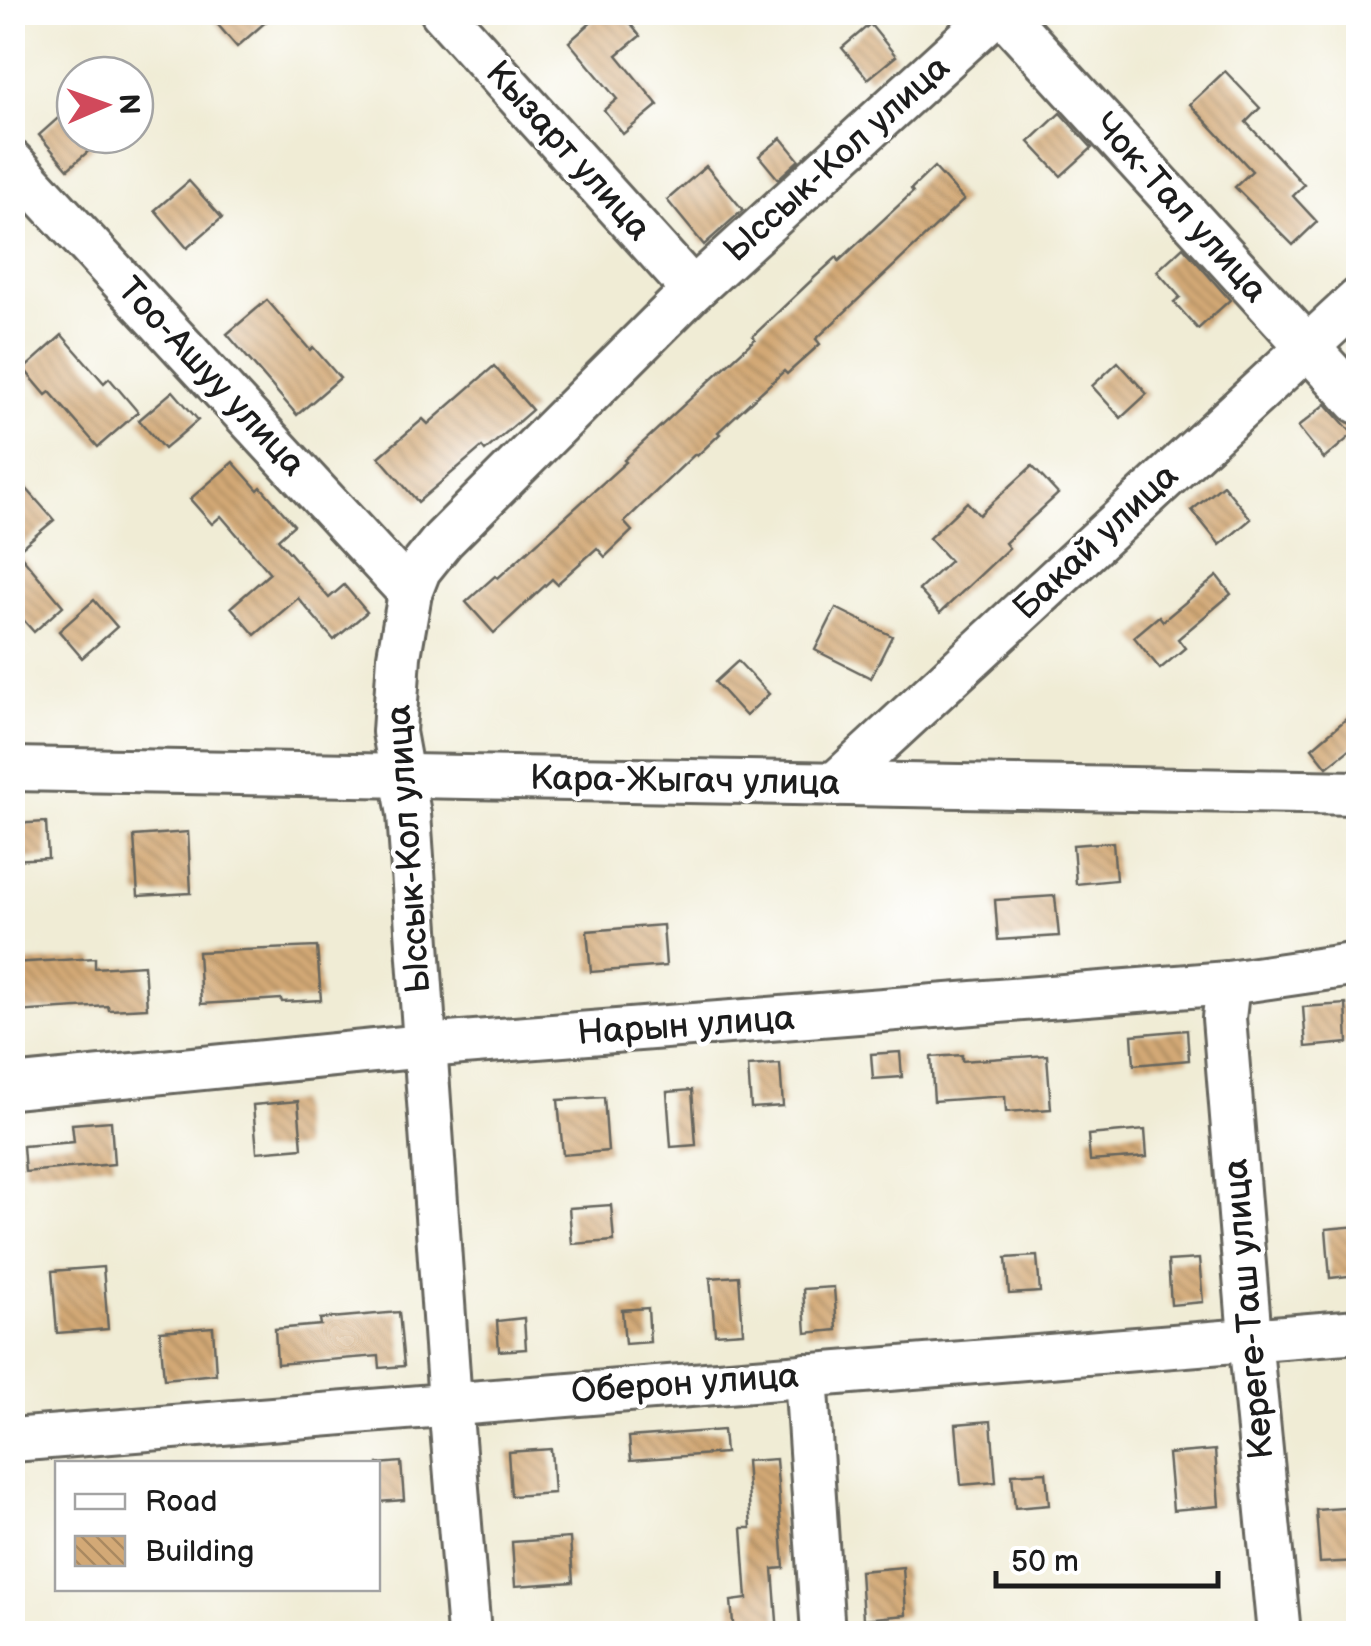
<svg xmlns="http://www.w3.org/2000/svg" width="1371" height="1646" font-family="'Balsamiq Sans',sans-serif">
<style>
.building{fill:url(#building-back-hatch)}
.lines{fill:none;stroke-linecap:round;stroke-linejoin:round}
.minor-casing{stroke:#66655d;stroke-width:48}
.minor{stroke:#fff;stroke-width:42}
.labels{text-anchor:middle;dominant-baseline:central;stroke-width:9;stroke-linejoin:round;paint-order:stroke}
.street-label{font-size:35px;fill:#1c1c1c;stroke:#fff}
</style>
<defs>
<pattern id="building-back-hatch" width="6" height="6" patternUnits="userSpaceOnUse" patternTransform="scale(2.5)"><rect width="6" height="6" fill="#d3a976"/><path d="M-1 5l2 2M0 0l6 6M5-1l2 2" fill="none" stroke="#aa8960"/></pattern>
</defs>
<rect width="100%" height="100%" fill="#fff"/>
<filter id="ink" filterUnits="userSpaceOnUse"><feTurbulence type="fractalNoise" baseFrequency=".01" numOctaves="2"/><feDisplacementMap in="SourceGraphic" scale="20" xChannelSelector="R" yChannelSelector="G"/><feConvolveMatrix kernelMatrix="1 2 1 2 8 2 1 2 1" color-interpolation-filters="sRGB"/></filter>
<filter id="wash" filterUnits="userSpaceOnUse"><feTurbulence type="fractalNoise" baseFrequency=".0048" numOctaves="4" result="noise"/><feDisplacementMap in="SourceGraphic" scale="40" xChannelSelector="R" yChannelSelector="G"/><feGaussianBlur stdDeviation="2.25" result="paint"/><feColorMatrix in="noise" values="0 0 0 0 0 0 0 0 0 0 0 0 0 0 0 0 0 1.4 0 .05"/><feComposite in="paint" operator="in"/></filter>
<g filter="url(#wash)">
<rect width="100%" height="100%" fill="#f0ecd5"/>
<g id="blocks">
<g class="building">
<polygon points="207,12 277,12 237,47"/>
<polygon points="603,12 621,12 640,36 617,55 658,105 623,134 604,110 617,99 569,42"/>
<polygon points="870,24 896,56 868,79 842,48"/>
<polygon points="1225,71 1260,108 1246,122 1304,185 1293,196 1317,222 1293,245 1235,187 1252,171 1190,104"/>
<polygon points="75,103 75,135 107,135 68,169 39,135"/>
<polygon points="1060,113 1092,148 1061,176 1029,142"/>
<polygon points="781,138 799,160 778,179 759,156"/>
<polygon points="706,166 743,210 704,245 667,200"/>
<polygon points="934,167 964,200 816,339 820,344 787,374 784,371 718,432 720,434 697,456 695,454 624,522 632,531 605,557 597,548 557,584 552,579 494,633 466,602 495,576 498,578 626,462 624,460 755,339 753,336 814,278 837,257 839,261 913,192 911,189"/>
<polygon points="189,181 222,218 187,248 155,210"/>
<polygon points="1183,247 1230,300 1198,329 1174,302 1180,297 1157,271"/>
<polygon points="267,300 310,350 313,347 340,378 297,415 227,334"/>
<polygon points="62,335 104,383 109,378 138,412 98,447 50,392 46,395 24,369"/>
<polygon points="1118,362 1147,394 1121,418 1092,386"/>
<polygon points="494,366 532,410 485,451 482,447 418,502 379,457 423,419 428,424"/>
<polygon points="173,391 198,420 164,449 139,420"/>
<polygon points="1326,404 1353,434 1324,459 1298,427"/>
<polygon points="233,462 258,490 261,487 294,525 278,539 329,598 344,585 367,612 334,640 298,598 255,635 231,607 270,573 221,516 212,524 190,499"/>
<polygon points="1032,466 1058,494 1005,543 1009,548 940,613 919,590 950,561 929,538 967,502 979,515"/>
<polygon points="12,472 54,520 17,551 63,606 34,632 12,607"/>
<polygon points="1223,485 1251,519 1220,545 1192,510"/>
<polygon points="1217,576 1231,594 1178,639 1185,648 1160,669 1134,637 1159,616 1163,621"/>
<polygon points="94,600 117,627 82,658 59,631"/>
<polygon points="836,608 892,636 871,678 815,650"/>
<polygon points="738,661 769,694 746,716 715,682"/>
<polygon points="1358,709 1358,743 1327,767 1312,748"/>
<polygon points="46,822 48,858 12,860 12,824"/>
<polygon points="188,832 191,893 138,896 134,836"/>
<polygon points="1113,842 1116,880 1076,884 1073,845"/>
<polygon points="1055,896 1059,936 998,940 995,900"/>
<polygon points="663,925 666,966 591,972 587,931"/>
<polygon points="317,947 321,1000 282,1002 281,999 201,1004 198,952"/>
<polygon points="95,958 95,968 144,965 147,1008 109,1010 108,1006 15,1012 12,963"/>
<polygon points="1346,1004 1348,1043 1306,1047 1303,1007"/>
<polygon points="1187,1030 1189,1060 1134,1065 1132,1035"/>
<polygon points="900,1052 902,1077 873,1079 871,1054"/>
<polygon points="962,1055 962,1061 1047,1055 1051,1109 1006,1112 1005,1096 934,1101 931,1057"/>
<polygon points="780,1064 783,1106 751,1108 748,1066"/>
<polygon points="692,1090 696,1145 671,1147 667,1092"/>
<polygon points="604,1097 608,1151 563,1155 558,1100"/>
<polygon points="298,1101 302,1148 257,1152 253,1105"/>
<polygon points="111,1121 114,1164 25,1172 23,1146 74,1142 72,1124"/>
<polygon points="1145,1130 1147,1157 1090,1161 1088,1135"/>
<polygon points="611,1205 614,1241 572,1244 569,1208"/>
<polygon points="1358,1226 1358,1275 1330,1278 1326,1229"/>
<polygon points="1037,1256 1040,1292 1009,1294 1006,1258"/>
<polygon points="1199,1259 1203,1302 1171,1305 1168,1261"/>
<polygon points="103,1267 108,1329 57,1333 52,1271"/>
<polygon points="739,1276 743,1332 715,1334 710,1278"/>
<polygon points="834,1287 837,1330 806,1333 803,1289"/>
<polygon points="648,1308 650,1342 625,1344 622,1310"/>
<polygon points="399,1312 404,1366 380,1368 379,1356 277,1364 275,1329 321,1325 320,1319"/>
<polygon points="524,1318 526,1349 499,1351 497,1321"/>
<polygon points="213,1327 216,1374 164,1379 160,1331"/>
<polygon points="991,1421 996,1482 961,1485 956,1424"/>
<polygon points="723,1430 725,1453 631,1460 629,1437"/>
<polygon points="551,1449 554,1493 511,1496 508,1452"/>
<polygon points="1215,1450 1219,1506 1173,1510 1168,1454"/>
<polygon points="776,1459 784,1568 773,1569 778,1634 734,1634 731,1601 747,1599 742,1528 751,1528 746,1461"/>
<polygon points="401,1462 404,1500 378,1502 378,1464"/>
<polygon points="1046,1472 1049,1505 1015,1508 1012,1474"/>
<polygon points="1358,1507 1358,1561 1320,1563 1316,1510"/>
<polygon points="570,1538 573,1582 515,1586 512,1542"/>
<polygon points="903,1567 906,1615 863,1619 860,1571"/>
</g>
</g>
</g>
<g filter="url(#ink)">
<use href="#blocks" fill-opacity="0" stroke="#66655d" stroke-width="2.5"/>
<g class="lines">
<defs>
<g id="minor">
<polyline points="442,12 693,290"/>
<polyline points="1002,12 1358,402"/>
<polyline points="12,162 410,593"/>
<polyline points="12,769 1358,793"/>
<polyline points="835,784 1358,300"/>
<polyline points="1228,983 1224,1018 1250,1338 1279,1634"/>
<polyline points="12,1087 424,1046 1228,983 1358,964"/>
<polyline points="806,1375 823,1634"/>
<polyline points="12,1440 1358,1331"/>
<polyline points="469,1634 450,1403 409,814 394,732 399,656 410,593 419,570 443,540 693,290 997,12"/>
</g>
</defs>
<use href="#minor" class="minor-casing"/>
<use href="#minor" class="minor"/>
</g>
</g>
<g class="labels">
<g class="street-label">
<text transform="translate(568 151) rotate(48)">Кызарт улица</text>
<text transform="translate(837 159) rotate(-42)">Ыссык-Кол улица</text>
<text transform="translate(1180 208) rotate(48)">Чок-Тал улица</text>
<text transform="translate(211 377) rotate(47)">Тоо-Ашуу улица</text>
<text transform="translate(1096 542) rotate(-43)">Бакай улица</text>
<text transform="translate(685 781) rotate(1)">Кара-Жыгач улица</text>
<text transform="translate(409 849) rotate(-94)">Ыссык-Кол улица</text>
<text transform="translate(686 1026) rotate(-4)">Нарын улица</text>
<text transform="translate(1249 1309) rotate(-95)">Кереге-Таш улица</text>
<text transform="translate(685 1384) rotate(-4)">Оберон улица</text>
</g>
</g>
<rect width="1371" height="1646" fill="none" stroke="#fff" stroke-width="50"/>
<rect x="55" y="1461" width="325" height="130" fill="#ffffff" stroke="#a4a4a4" stroke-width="2.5"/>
<rect x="75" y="1494" width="50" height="15" fill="#ffffff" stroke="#a4a4a4" stroke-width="2.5"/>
<text x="145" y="1511" font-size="30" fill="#1c1c1c">Road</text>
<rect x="75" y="1536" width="50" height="30" fill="url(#building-back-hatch)" stroke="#a4a4a4" stroke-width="2.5"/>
<text x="145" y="1561" font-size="30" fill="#1c1c1c">Building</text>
<g transform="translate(105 105) rotate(88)"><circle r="48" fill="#ffffff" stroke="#a4a4a4" stroke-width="2.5"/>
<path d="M0-8L18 38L0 25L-18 38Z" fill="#d1495b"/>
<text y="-15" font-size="28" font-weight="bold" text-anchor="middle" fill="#1c1c1c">N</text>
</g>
<path d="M996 1571v15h222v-15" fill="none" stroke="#1c1c1c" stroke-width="5"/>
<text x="1011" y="1571" font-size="30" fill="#1c1c1c" stroke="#ffffff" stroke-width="8" paint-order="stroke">50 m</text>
</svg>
